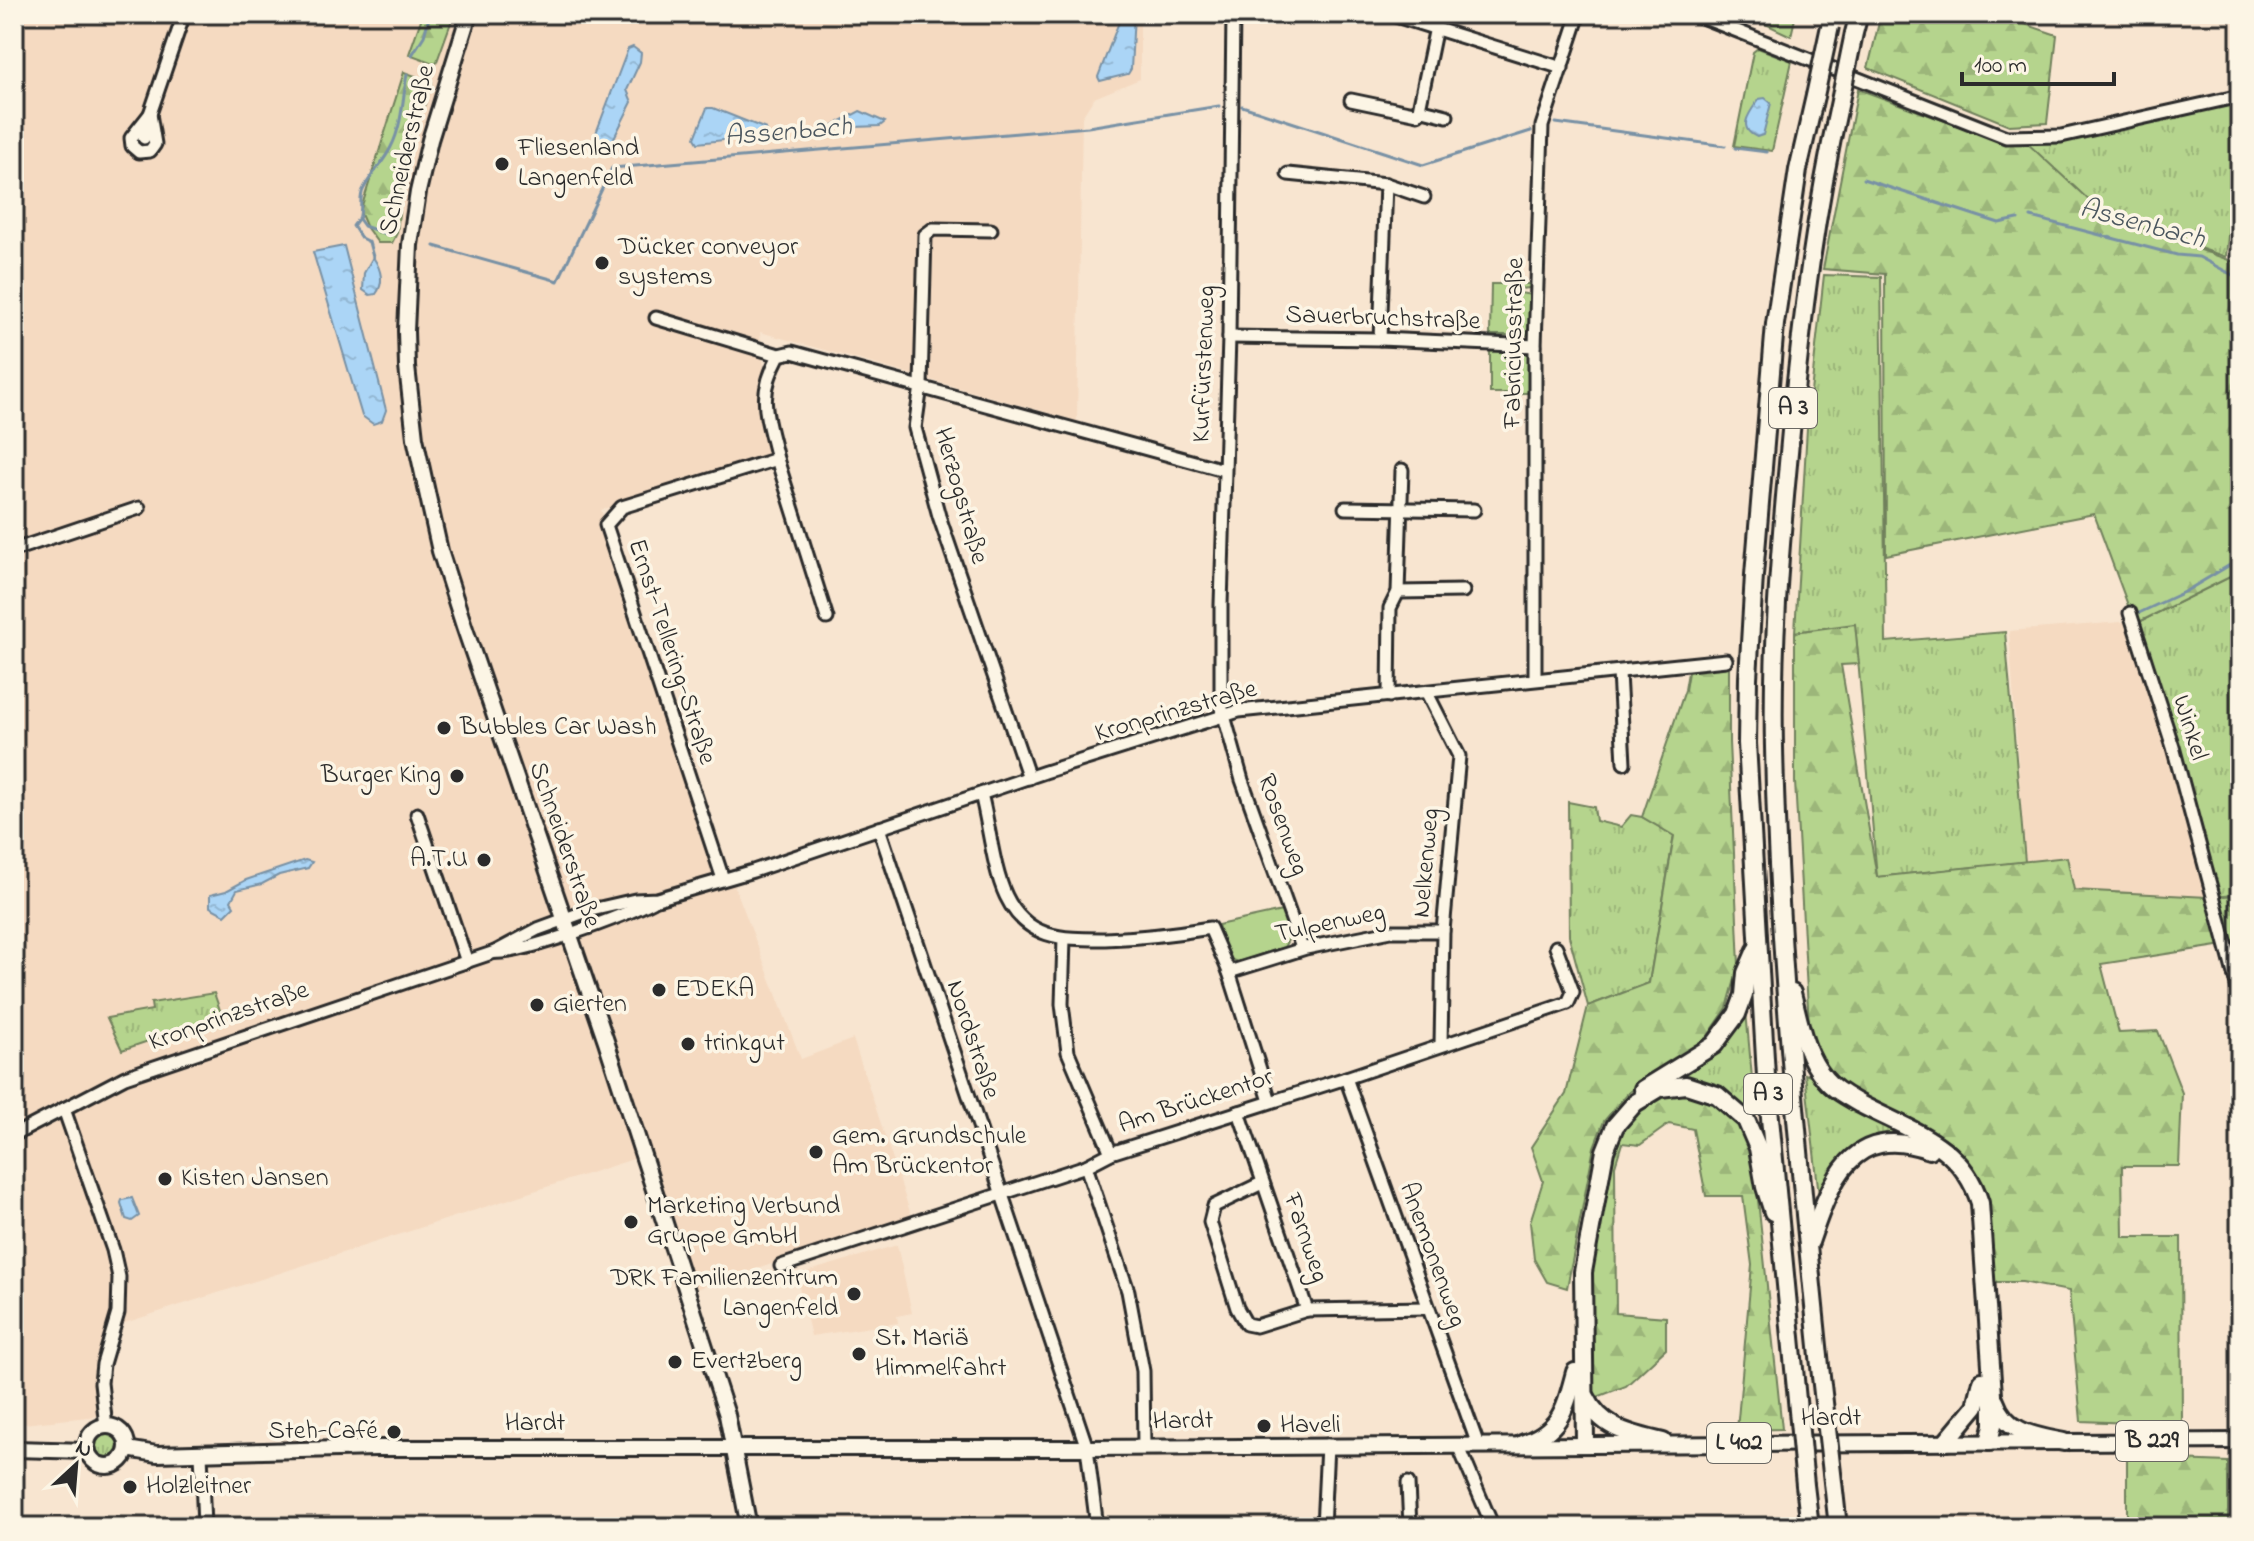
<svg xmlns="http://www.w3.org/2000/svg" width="2254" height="1541" font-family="'Indie Flower',sans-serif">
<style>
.built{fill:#f5dac1}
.grass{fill:url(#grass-tufts);stroke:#70805c;stroke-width:2}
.forest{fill:url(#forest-firs);stroke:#70805c;stroke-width:2}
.park{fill:#b5d48d;stroke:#70805c;stroke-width:2}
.water{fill:url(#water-ripples);stroke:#7891a5;stroke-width:2}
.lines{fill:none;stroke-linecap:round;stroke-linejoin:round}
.stream{stroke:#7891a5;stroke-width:3}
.minor-casing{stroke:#2b2b2b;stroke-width:17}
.major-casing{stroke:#2b2b2b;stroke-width:20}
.highway-casing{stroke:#2b2b2b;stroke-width:22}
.minor{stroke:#fcf5e5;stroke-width:11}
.major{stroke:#fcf5e5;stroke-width:14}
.highway{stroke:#fcf5e5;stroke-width:16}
.highway-bridge-casing{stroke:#2b2b2b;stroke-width:22;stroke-linecap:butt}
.highway-bridge{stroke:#fcf5e5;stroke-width:16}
.poi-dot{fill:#2b2b2b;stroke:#fcf5e5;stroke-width:3}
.labels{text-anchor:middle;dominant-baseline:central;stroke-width:7;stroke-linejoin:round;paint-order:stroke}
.shield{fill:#fcf5e5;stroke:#6a6863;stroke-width:2}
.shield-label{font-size:24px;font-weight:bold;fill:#2b2b2b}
.poi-label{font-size:26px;fill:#2b2b2b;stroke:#fcf5e5;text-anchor:start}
.street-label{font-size:26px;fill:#2b2b2b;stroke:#fcf5e5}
.water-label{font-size:28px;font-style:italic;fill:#4b565e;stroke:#fcf5e5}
</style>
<defs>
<pattern id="grass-tufts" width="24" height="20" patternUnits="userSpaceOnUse" patternTransform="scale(2)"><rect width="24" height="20" fill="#b5d48d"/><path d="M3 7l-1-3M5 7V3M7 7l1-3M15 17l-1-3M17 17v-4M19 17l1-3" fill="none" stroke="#9cb67a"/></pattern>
<pattern id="forest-firs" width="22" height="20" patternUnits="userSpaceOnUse" patternTransform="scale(2)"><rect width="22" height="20" fill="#b5d48d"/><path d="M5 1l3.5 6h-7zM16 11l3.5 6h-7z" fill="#9cb67a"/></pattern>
<pattern id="water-ripples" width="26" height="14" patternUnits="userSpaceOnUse" patternTransform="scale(2)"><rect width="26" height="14" fill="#abd5f6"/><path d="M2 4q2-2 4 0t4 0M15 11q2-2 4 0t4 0" fill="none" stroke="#93b7d3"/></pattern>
</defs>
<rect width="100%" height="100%" fill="#f8e5d0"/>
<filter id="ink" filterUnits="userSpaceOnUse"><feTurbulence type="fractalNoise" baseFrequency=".0125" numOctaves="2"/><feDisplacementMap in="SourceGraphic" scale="16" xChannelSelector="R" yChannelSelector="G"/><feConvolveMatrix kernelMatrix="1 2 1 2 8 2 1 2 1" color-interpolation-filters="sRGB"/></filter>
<g filter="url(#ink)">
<g class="built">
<polygon points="14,14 1140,14 1140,79 1094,98 1082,117 1077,421 760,332 774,458 601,510 732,879 801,1059 853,1039 912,1218 696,1289 649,1154 106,1329 97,1416 14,1425"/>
<polygon points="2134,621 2208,897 2074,890 2067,857 2025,862 2009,631"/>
<polygon points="897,1245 912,1313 897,1316 898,1323 811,1336 796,1275"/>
</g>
<g class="grass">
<polygon points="1752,14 1796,14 1791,36 1751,17"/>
<polygon points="1758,48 1792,61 1772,151 1734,146 1753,52"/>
<polygon points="2240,101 2226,257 2107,217 2026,143 2059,142"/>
<polygon points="1824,275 1881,277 1886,642 2005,632 2025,862 1877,877 1855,625 1795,632 1807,428"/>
<polygon points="2240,572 2240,895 2208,897 2135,624"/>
<polygon points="1568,802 1594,807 1596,821 1621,827 1631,815 1642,817 1674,835 1649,983 1588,1006 1569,936"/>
<polygon points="214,993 222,1016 122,1050 107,1018 152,1010 151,1003"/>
<path d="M1746,1011L1756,1123C1729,1089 1713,1087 1673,1078C1702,1058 1729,1042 1746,1011Z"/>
<path d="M1805,1074L1818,1079L1909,1134C1861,1135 1839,1153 1819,1195Z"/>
<circle cx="106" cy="1445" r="12"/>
</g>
<g class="forest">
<polygon points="423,14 454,14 436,64 409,54"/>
<polygon points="1881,14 2004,14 2004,17 2057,35 2047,123 2009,125 1868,68"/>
<polygon points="404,72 432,82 403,171 397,233 392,243 378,243 367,228 360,212"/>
<polygon points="1858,89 2005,143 2026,142 2106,216 2240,264 2240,572 2135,624 2094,514 1886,555 1885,274 1823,269"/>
<polygon points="1855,624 1859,664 1841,665 1877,877 2067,857 2074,890 2208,897 2240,895 2240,979 2231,944 2101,964 2119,1033 2158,1031 2182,1093 2179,1166 2122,1166 2123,1237 2181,1237 2182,1425 2081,1421 2069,1291 2022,1282 1990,1282 1978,1185 1956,1147 1865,1102 1835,1081 1810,1043 1795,782 1795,632"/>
<polygon points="1729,665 1729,742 1739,965 1727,1008 1707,1037 1627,1094 1604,1121 1594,1147 1567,1288 1547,1282 1534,1259 1530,1222 1543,1181 1531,1147 1566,1094 1588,1006 1649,983 1674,836 1642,817 1685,690 1688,672"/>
<path d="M1686,1092C1724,1106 1737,1115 1753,1152L1782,1429L1737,1430L1752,1265L1743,1196H1706L1693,1129L1669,1124L1640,1145L1622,1143L1615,1166L1616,1313L1666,1317V1349L1626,1386L1592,1399L1590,1275L1612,1152L1621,1129L1640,1108L1664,1095Z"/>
<polygon points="2127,1458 2228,1462 2228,1527 2127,1527"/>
</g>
<g class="park">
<polygon points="1491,284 1531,284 1530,288 1519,289 1520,293 1531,295 1531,325 1526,335 1490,335"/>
<polygon points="1490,349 1527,352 1530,358 1529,393 1490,393"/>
<polygon points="1282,911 1291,935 1284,947 1238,962 1229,959 1218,925"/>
</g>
<g class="water">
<polygon points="1122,14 1134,14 1131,69 1128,74 1100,81 1098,77"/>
<polygon points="633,47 641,53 640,62 627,90 632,102 612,142 598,147 593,141 628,49"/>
<path d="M1765,98L1771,103L1763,135L1757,137C1736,128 1750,112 1759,99Z"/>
<polygon points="707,108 713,108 766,129 767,135 698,143 695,138"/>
<polygon points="860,111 885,122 880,126 828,128"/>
<polygon points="344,246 386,410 382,421 373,424 362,416 313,252"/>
<path d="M373,257C381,269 385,282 376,294L370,295L363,290L364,273Z"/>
<polygon points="305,860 312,862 308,868 279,875 262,884 237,890 231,901 234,906 225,915 210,907 210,895 226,891 246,880"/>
<polygon points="132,1198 139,1216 132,1221 126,1219 121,1203 122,1200"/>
</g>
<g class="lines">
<g class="stream">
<polyline points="412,55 424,36 430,14"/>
<polyline points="1242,106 1423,165 1531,131"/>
<polyline points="1556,123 1725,146"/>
<polyline points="1735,148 1767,152"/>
<polyline points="1863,179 1999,223 2018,219"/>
<polyline points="2031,217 2177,255 2199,257 2240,279"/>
<polyline points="358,219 353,226 361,238 369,242 373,257"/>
<path d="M389,235L364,226L359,219C363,208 358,198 364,188C371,174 384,162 391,147C402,126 403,97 407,74"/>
<polyline points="434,246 558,281 612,168 1088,127 1219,106"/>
<polyline points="2139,613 2186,591 2240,559"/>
<polyline points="1473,1466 1489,1503"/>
<polyline points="1493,1510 1499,1527"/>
</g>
<defs>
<g id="minor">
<polyline points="1233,14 1229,337 1221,605 1221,705 1242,780 1302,948"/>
<polyline points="1389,14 1562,68"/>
<polyline points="1694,14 2006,137 2061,136 2240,96"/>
<polyline points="1436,27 1419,109 1447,116"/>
<polyline points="1728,27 1731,14"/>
<polyline points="1351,100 1418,114 1419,109"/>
<polygon points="150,114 155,144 150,151 139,152 132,146 131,138"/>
<polyline points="144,138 150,114 184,14"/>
<polyline points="1288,174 1386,184 1424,197"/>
<polyline points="991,230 933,229 925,235 921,386 915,428 939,516 1029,778"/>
<polyline points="656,318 779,355"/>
<polyline points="1229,337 1380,339 1535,346"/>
<polyline points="1380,339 1386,184"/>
<path d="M777,459C767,415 756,398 779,355L792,352L1224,470"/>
<polyline points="1345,508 1474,510"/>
<polyline points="14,550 139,508"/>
<polyline points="1398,592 1463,591"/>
<polyline points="2130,613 2173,747 2240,996"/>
<polyline points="1619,673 1624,763"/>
<polyline points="1535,679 1535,346 1542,126 1579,14"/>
<polyline points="1427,693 1459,756 1443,931 1441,1045"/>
<polyline points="1389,696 1390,608 1398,592 1402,470"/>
<path d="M981,794C989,824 993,869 1006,896C1027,940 1063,939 1105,939C1141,938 1174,934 1210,928L1229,972L1270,1101"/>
<polyline points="417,814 467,962"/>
<polyline points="879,828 1087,1448 1097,1527"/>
<polyline points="723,879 606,525 622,507 777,459 827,618"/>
<polyline points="1064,939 1062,1004 1068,1052 1111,1153"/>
<path d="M495,952C521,955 626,915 653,901"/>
<polyline points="1229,972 1306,948 1391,931 1443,931"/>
<polyline points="1346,1078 1478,1445"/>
<polyline points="64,1109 113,1250 119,1277 118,1313 103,1364 101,1383 106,1426"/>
<polyline points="1239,1112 1307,1310 1427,1308"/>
<polyline points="14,1135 125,1077 495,952 538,929 587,911 635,900 657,899 753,871 1045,772 1239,711 1726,660"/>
<polyline points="1086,1166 1128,1291 1143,1371 1144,1447"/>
<polyline points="1262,1183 1214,1206 1210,1222 1237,1308 1246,1324 1256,1326 1307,1310"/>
<polyline points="781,1266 1086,1166 1111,1153 1346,1078 1568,1003 1573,992 1556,947"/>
<polyline points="1458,1445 1493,1527"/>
<polyline points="201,1453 204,1527"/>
<polyline points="1408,1483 1410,1527"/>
<polyline points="1323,1527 1327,1445"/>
</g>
<g id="major">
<polyline points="469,14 430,140 418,192 410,245 406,331 407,367 415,438 440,551 464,626 606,1041 727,1415 749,1527"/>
<circle cx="107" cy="1446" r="20"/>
<polyline points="14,1449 88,1451"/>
<polyline points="127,1449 157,1454 375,1448 1087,1448 2240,1441"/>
</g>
<g id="highway">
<polyline points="1854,33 1859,14"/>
<path d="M1792,993C1800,1024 1804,1054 1825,1079C1834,1090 1848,1097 1860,1104C1911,1131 1962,1144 1980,1203L1993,1395V1425L1989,1442"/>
<polyline points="1643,1089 1714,1045 1737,1014 1744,995 1746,973 1756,950"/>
<path d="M1810,1242C1831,1181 1851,1122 1929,1150"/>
<path d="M1821,1376C1800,1167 1778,958 1774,747C1772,652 1779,558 1788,464C1799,340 1813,222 1840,101"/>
<polyline points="1795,1379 1766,1076 1747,743 1748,678 1754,575 1775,324 1798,170 1815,96"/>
<path d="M1586,1397C1601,1429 1631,1434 1663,1442"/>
<path d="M1995,1401C2006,1433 2034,1436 2064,1442"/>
<polyline points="1946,1442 1976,1406 1982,1381"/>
<polyline points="1585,1443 1583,1272 1605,1151 1615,1126 1635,1103 1660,1088 1686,1085 1717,1095 1746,1120 1758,1148 1765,1187 1773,1212"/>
<path d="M1522,1444C1561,1431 1565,1409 1575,1372"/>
<polyline points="1833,1482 1838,1527"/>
<polyline points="1805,1485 1810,1527"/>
</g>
</defs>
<use href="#minor" class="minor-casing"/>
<use href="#major" class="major-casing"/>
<use href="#highway" class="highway-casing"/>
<use href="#minor" class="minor"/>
<use href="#major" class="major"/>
<use href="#highway" class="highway"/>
<defs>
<g id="highway-bridge">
<polyline points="1815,96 1830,26"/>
<polyline points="1840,101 1854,33"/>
<polyline points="1821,1376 1833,1482"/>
<polyline points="1795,1379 1805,1485"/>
</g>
</defs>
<use href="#highway-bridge" class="highway-bridge-casing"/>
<use href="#highway-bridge" class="highway-bridge"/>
</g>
</g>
<g class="poi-dot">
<circle cx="502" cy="164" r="8"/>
<circle cx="602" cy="263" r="8"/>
<circle cx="444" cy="728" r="8"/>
<circle cx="457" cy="776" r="8"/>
<circle cx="484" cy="860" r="8"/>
<circle cx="659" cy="990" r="8"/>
<circle cx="537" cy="1005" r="8"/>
<circle cx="688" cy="1044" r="8"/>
<circle cx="816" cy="1152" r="8"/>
<circle cx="165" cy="1179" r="8"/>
<circle cx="631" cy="1222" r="8"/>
<circle cx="854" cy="1294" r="8"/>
<circle cx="859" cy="1354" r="8"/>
<circle cx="675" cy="1362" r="8"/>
<circle cx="1264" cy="1426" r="8"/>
<circle cx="394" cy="1432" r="8"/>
<circle cx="130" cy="1487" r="8"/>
</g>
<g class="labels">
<g class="shield">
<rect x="1769" y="388" width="48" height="40" rx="6"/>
<rect x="1744" y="1074" width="48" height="40" rx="6"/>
<rect x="2116" y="1421" width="72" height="40" rx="6"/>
<rect x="1707" y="1423" width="64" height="40" rx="6"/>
</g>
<g class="shield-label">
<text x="1793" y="408">A 3</text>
<text x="1768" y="1094">A 3</text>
<text x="2152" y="1441">B 229</text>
<text x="1739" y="1443">L 402</text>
</g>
<g class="poi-label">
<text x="518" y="149">Fliesenland<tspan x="518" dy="30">Langenfeld</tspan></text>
<text x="618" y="248">Dücker conveyor<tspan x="618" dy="30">systems</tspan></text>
<text x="460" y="728">Bubbles Car Wash</text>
<text x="441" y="776" text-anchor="end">Burger King</text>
<text x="468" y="860" text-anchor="end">A.T.U</text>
<text x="675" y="990">EDEKA</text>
<text x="553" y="1005">Gierten</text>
<text x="704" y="1044">trinkgut</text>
<text x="832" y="1137">Gem. Grundschule<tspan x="832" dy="30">Am Brückentor</tspan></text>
<text x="181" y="1179">Kisten Jansen</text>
<text x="647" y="1207">Marketing Verbund<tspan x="647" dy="30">Gruppe GmbH</tspan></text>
<text x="838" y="1279" text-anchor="end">DRK Familienzentrum<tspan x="838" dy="30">Langenfeld</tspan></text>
<text x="875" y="1339">St. Mariä<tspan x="875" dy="30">Himmelfahrt</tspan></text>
<text x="691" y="1362">Evertzberg</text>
<text x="1280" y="1426">Haveli</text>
<text x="378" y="1432" text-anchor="end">Steh-Café</text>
<text x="146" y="1487">Holzleitner</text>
</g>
<g class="street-label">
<text transform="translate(408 150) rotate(-77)">Schneiderstraße</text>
<text transform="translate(1383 319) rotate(2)">Sauerbruchstraße</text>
<text transform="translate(1515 343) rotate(-89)">Fabriciusstraße</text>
<text transform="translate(1205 364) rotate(-88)">Kurfürstenweg</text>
<text transform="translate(960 496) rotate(74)">Herzogstraße</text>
<text transform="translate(671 652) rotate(72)">Ernst-Tellering-Straße</text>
<text transform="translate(1176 712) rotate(-16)">Kronprinzstraße</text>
<text transform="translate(2189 728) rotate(73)">Winkel</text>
<text transform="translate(1282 825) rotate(70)">Rosenweg</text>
<text transform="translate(564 845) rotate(71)">Schneiderstraße</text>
<text transform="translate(1427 863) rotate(-85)">Nelkenweg</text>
<text transform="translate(1330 924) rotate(-12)">Tulpenweg</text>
<text transform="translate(229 1017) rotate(-19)">Kronprinzstraße</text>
<text transform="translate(972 1040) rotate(72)">Nordstraße</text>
<text transform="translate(1196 1102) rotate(-18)">Am Brückentor</text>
<text transform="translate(1305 1238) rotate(71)">Farnweg</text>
<text transform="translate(1432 1255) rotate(70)">Anemonenweg</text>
<text x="1831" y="1419">Hardt</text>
<text transform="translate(1183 1422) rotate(-1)">Hardt</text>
<text x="535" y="1424">Hardt</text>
</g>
<g class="water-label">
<text transform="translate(788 133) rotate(-5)">Assenbach</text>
<text transform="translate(2142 225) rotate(15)">Assenbach</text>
</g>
</g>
<rect width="2254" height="1541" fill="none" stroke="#fcf5e5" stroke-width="48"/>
<rect x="24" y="24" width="2206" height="1493" fill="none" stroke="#2b2b2b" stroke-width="3" filter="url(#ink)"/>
<g transform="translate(76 1465) rotate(26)" stroke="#fcf5e5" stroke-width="6" paint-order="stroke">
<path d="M0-6L14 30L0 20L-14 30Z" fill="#2b2b2b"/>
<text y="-12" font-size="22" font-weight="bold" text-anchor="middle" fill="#2b2b2b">N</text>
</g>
<path d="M1962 72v12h152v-12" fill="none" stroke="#2b2b2b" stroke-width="4"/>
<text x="1974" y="72" font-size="24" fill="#2b2b2b" stroke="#fcf5e5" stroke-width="6" paint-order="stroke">100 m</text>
</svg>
